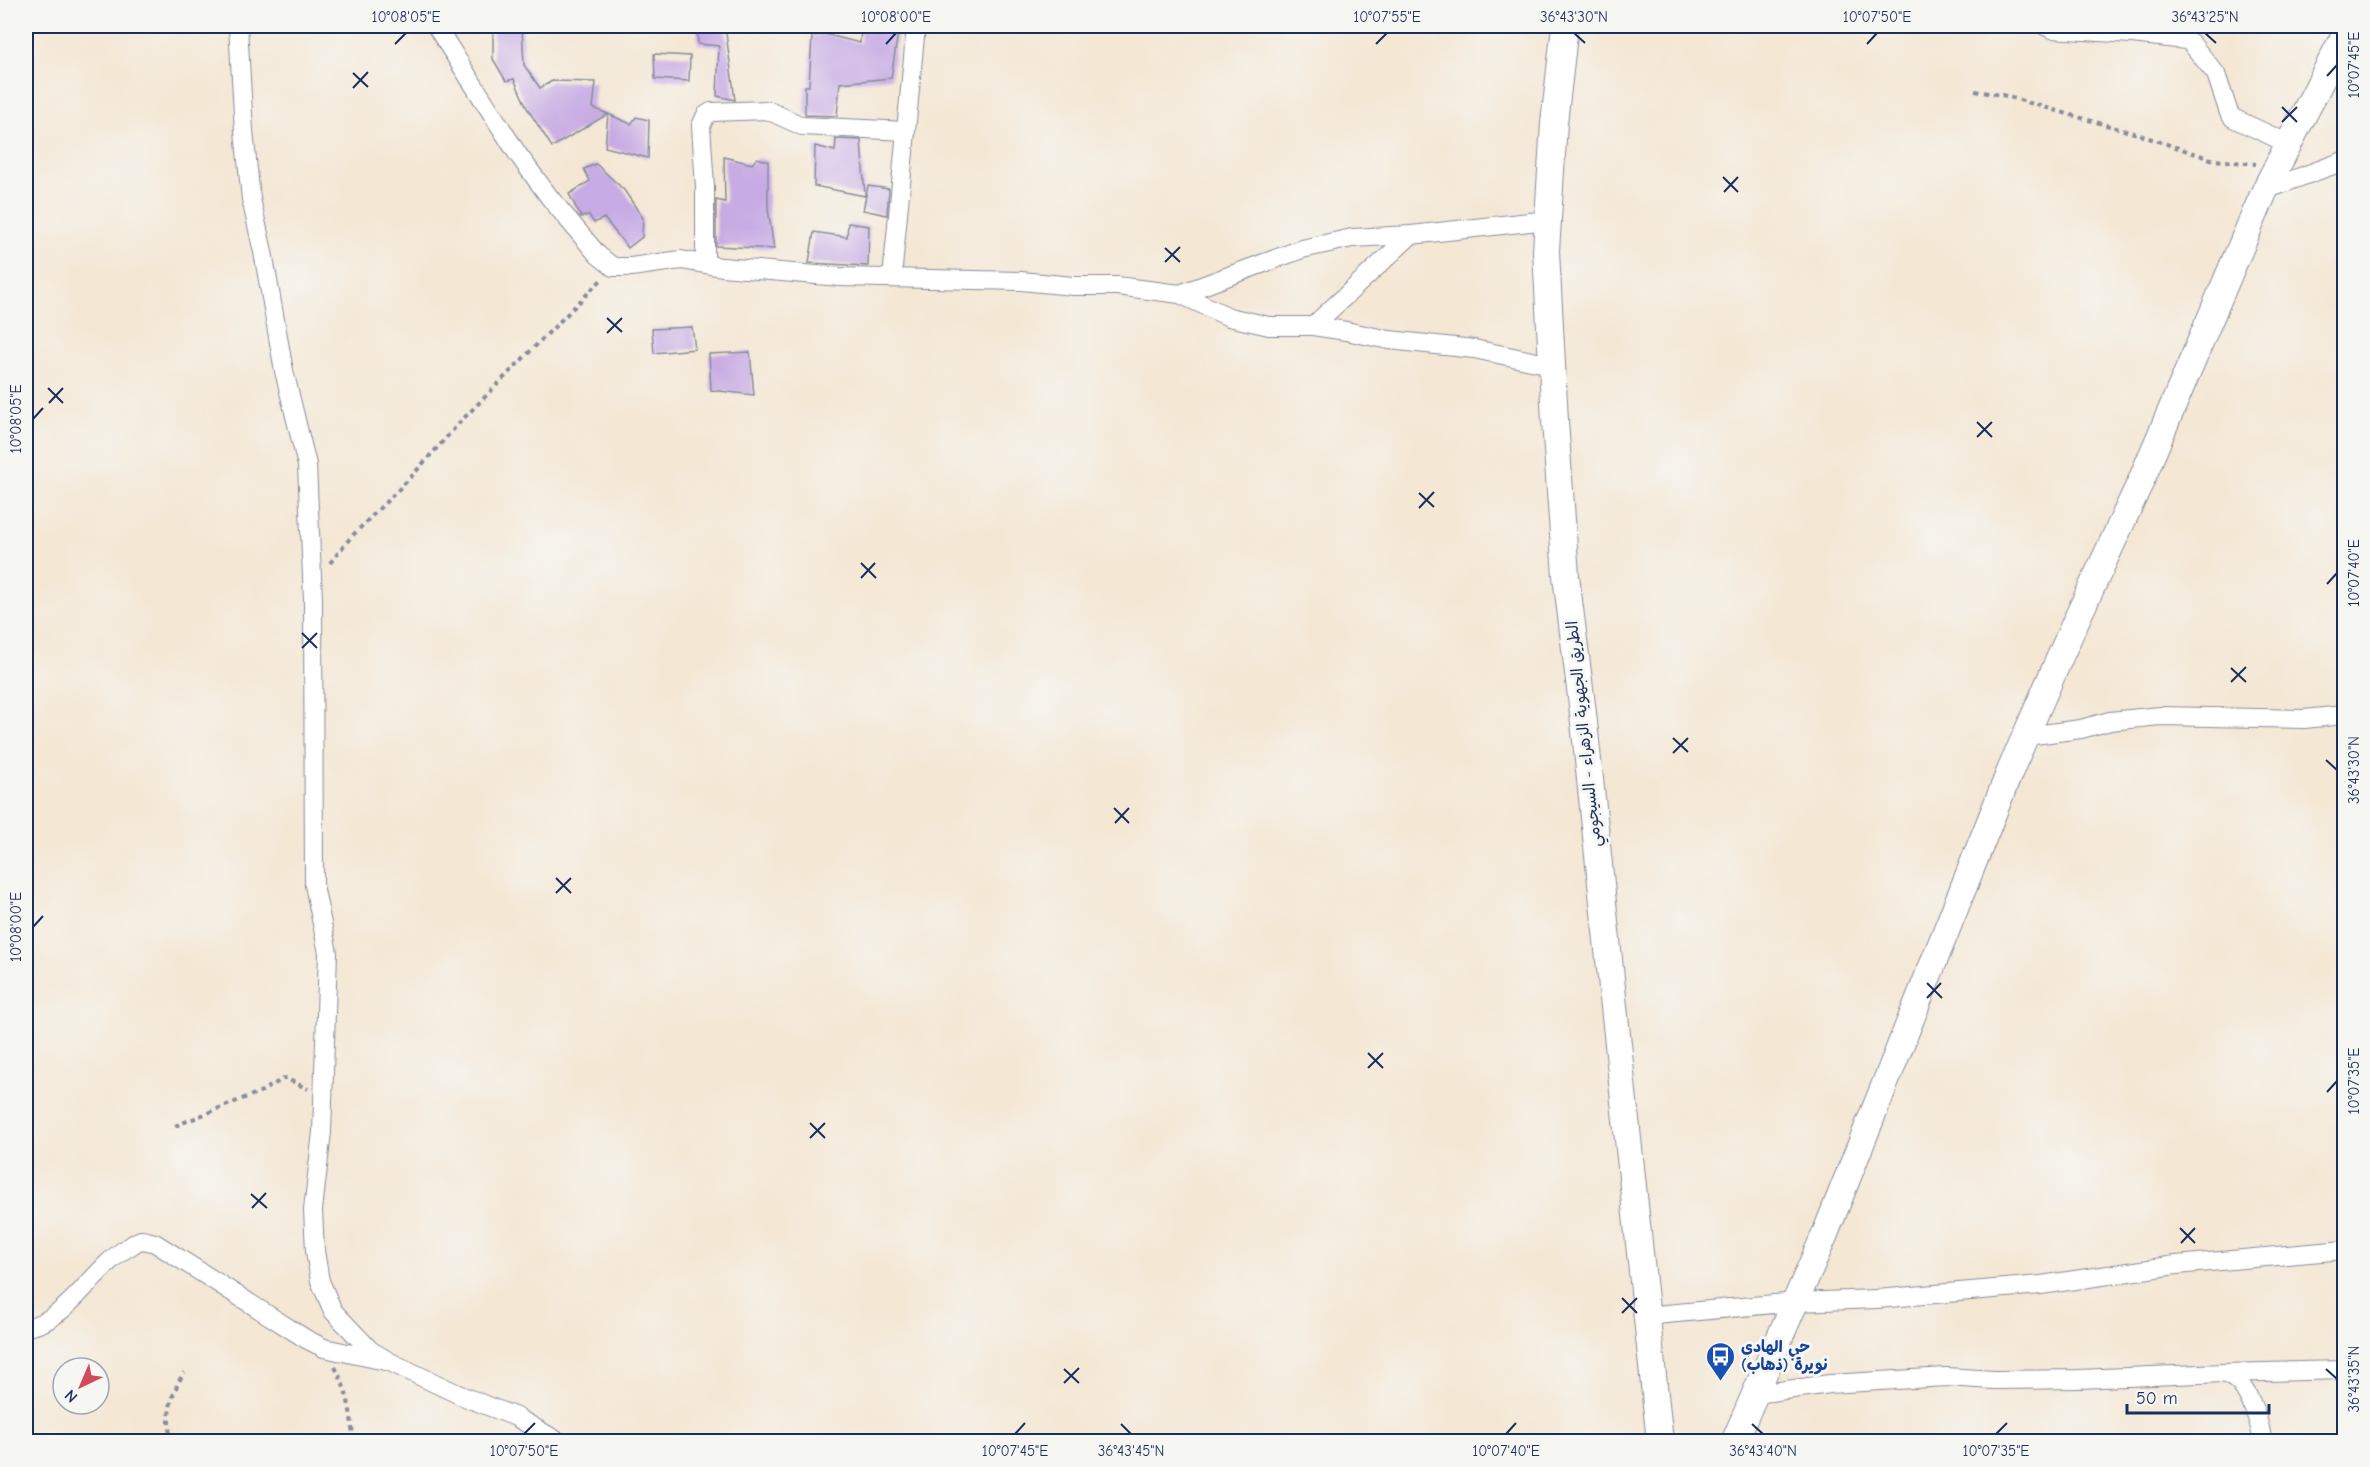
<svg xmlns="http://www.w3.org/2000/svg" width="2370" height="1467" font-family="'Comic Neue','Playpen Sans Arabic',sans-serif">
<style>
.building{fill:#c7abe4}
.lines{fill:none;stroke-linecap:round;stroke-linejoin:round}
.street-casing{stroke:#888b99;stroke-width:20}
.secondary-casing{stroke:#888b99;stroke-width:28}
.path{stroke:#888b99;stroke-width:4;stroke-dasharray:4.5 4.5;stroke-linecap:butt}
.street{stroke:#fff;stroke-width:18}
.secondary{stroke:#fff;stroke-width:26}
.ticks{fill:none;stroke:#1b2f5e;stroke-width:2}
.labels{text-anchor:middle;dominant-baseline:central;stroke-width:6;stroke-linejoin:round;paint-order:stroke}
.street-label{font-size:16px;fill:#1b2f5e;stroke:#f6f6f2}
.transit-label{font-size:16px;font-weight:bold;fill:#164399;stroke:#f6f6f2;text-anchor:start}
.neatline{fill:none;stroke:#1b2f5e;stroke-width:2}
.ticks-label{font-size:15px;text-anchor:middle;fill:#1b2f5e}
</style>
<rect width="100%" height="100%" fill="#f6f6f2"/>
<filter id="ink" filterUnits="userSpaceOnUse"><feTurbulence type="fractalNoise" baseFrequency=".0167" numOctaves="2"/><feDisplacementMap in="SourceGraphic" scale="12" xChannelSelector="R" yChannelSelector="G"/><feConvolveMatrix kernelMatrix="1 2 1 2 8 2 1 2 1" color-interpolation-filters="sRGB"/></filter>
<filter id="wash" filterUnits="userSpaceOnUse"><feTurbulence type="fractalNoise" baseFrequency=".008" numOctaves="4" result="noise"/><feDisplacementMap in="SourceGraphic" scale="24" xChannelSelector="R" yChannelSelector="G"/><feGaussianBlur stdDeviation="1.35" result="paint"/><feColorMatrix in="noise" values="0 0 0 0 0 0 0 0 0 0 0 0 0 0 0 0 0 1.4 0 .05"/><feComposite in="paint" operator="in"/></filter>
<g filter="url(#wash)">
<rect width="100%" height="100%" fill="#f4e7d4"/>
<g id="blocks">
<g class="building">
<polygon points="493,26 522,26 524,65 540,88 552,81 596,82 593,108 608,114 552,147 527,108 514,79 506,81 493,59"/>
<polygon points="706,26 725,26 735,100 717,96 719,46 698,44 697,28 707,28"/>
<polygon points="861,26 899,26 891,78 840,83 837,116 805,115 805,86 809,86 812,36 825,34 860,43"/>
<polygon points="654,54 690,56 689,81 655,79"/>
<polygon points="608,114 631,124 636,117 649,120 648,158 605,147"/>
<polygon points="836,139 861,140 865,196 814,186 815,146 835,151"/>
<polygon points="724,157 752,164 757,158 768,161 768,209 774,249 716,246 716,200 725,202"/>
<polygon points="596,164 624,190 643,218 642,237 628,248 604,218 594,223 589,215 581,217 569,194 590,181 584,169"/>
<polygon points="868,186 889,189 887,215 863,210"/>
<polygon points="848,223 869,226 868,266 809,263 814,232 847,237"/>
<polygon points="692,327 695,349 654,353 652,329"/>
<polygon points="750,352 754,395 711,390 709,354"/>
</g>
</g>
</g>
<g filter="url(#ink)">
<use href="#blocks" fill-opacity="0" stroke="#888b99" stroke-width="1.5"/>
<g class="lines">
<defs>
<g id="street">
<polyline points="238,26 244,131 251,199 263,252 284,371 307,465 313,599 314,885 328,953 322,1132 313,1210 315,1251 320,1281 333,1311 370,1350 390,1362"/>
<polyline points="436,26 517,153 550,198 598,255 613,267 631,267 681,260 722,267 840,277 1021,281 1073,286 1117,286 1180,294 1229,317 1269,326 1313,326 1346,331 1389,340 1474,349 1551,365"/>
<polyline points="2045,26 2052,29 2132,34 2186,40 2191,43 2216,74 2229,113 2233,118 2289,144"/>
<polyline points="2265,190 2344,161"/>
<polyline points="705,264 705,187 701,126 706,115 711,112 767,110 802,126 906,131"/>
<polyline points="892,278 916,26"/>
<polyline points="1180,294 1302,249 1352,238 1411,235 1548,220"/>
<polyline points="1313,326 1411,235"/>
<polyline points="2026,736 2081,729 2110,721 2160,716 2304,719 2344,715"/>
<polyline points="1645,1316 1796,1302 1877,1299 2041,1285 2176,1265 2344,1250"/>
<path d="M26,1327C67,1323 94,1266 129,1247C132,1245 137,1241 141,1240C145,1240 151,1242 155,1243L306,1339L324,1348L390,1362L460,1395L516,1417L559,1442"/>
<polyline points="2224,1373 2344,1370"/>
<path d="M1756,1394L1830,1384L1946,1377L1994,1380L2078,1379L2224,1373C2230,1376 2236,1379 2240,1384C2250,1395 2262,1427 2262,1442"/>
</g>
<g id="secondary">
<polyline points="1565,26 1554,123 1546,251 1555,421 1566,576 1583,713 1660,1442"/>
<polyline points="1734,1442 1825,1234 2010,771 2074,625 2140,483 2265,190 2344,36"/>
</g>
</defs>
<use href="#street" class="street-casing"/>
<use href="#secondary" class="secondary-casing"/>
<g class="path">
<polyline points="1975,91 2002,95 2137,134 2214,160 2256,164"/>
<polyline points="330,563 351,537 409,479 462,420 602,279"/>
<polyline points="175,1126 262,1091 285,1078 308,1089"/>
<path d="M335,1367C348,1392 352,1414 353,1442"/>
<path d="M171,1442C166,1413 170,1397 184,1372"/>
</g>
<use href="#street" class="street"/>
<use href="#secondary" class="secondary"/>
</g>
</g>
<path class="ticks" d="M1574,33L1585,43M2205,33L2216,43M395,44L406,33M886,44L896,33M1376,44L1387,33M1867,44L1877,33M353,73L368,87M2327,76L2337,65M353,88L368,72M2282,107L2297,122M2282,122L2297,107M1723,177L1738,192M1724,192L1738,177M1165,248L1180,262M1165,262L1180,247M607,318L622,332M607,333L622,318M48,388L63,403M49,403L63,388M33,419L43,408M1977,422L1992,437M1977,437L1992,422M1419,493L1434,507M1419,508L1434,492M861,563L876,578M861,578L875,563M2327,584L2337,573M302,633L317,648M302,648L317,633M2231,668L2246,682M2231,682L2246,667M1673,738L1688,752M1673,753L1688,738M2326,760L2337,770M1114,808L1129,823M1115,823L1129,808M556,878L571,893M556,893L571,878M33,927L43,916M1927,983L1942,998M1927,998L1941,983M1368,1053L1383,1068M1368,1068L1383,1053M2327,1092L2337,1081M810,1123L825,1138M810,1138L825,1123M251,1194L267,1208M252,1208L266,1193M2180,1228L2195,1243M2181,1243L2195,1228M1622,1298L1637,1313M1622,1313L1637,1298M1064,1369L1079,1383M2326,1369L2337,1379M1064,1383L1079,1368M1121,1424L1131,1434M1752,1424L1763,1434M524,1434L535,1423M1015,1434L1025,1423M1506,1434L1516,1423M1996,1434L2007,1423"/>
<defs>
<symbol id="bus-pin" viewBox="-11 -11 22 30"><path d="M0 17L-7.5 6A9.5 9.5 0 1 1 7.5 6Z" fill="#1a4fb4" stroke="#f6f6f2"/><path d="M-5-6H5V4H4V6H2V4H-2V6H-4V4H-5ZM-3.5-4V0h7V-4ZM-3.5 1.2v1.5H-2V1.2ZM2 1.2v1.5H3.5V1.2Z" fill="#fff"/></symbol>
</defs>
<g fill-rule="evenodd">
<use href="#bus-pin" x="1704" y="1340" width="33" height="45"/>
</g>
<g class="labels">
<g class="street-label">
<text transform="translate(1584 734) rotate(-96)">الطريق الجهوية الزهراء - السيجومي</text>
</g>
<g class="transit-label">
<text x="1741" y="1347">حي الهادي<tspan x="1741" dy="18">نويرة (ذهاب)</tspan></text>
</g>
</g>
<rect width="2370" height="1467" fill="none" stroke="#f6f6f2" stroke-width="66"/>
<g transform="translate(81 1386) rotate(224)"><circle r="28" fill="#f6f6f2" stroke="#9ea6b7" stroke-width="1.5"/>
<path d="M0-4.5L10 22L0 15L-10 22Z" fill="#d1495b"/>
<text y="-9" font-size="16" font-weight="bold" text-anchor="middle" fill="#1b2f5e">N</text>
</g>
<path d="M2127 1404v9h142v-9" fill="none" stroke="#1b2f5e" stroke-width="3"/>
<text x="2136" y="1404" font-size="18" fill="#1b2f5e" stroke="#f6f6f2" stroke-width="4.5" paint-order="stroke">50 m</text>
<rect x="33" y="33" width="2304" height="1401" class="neatline"/>
<g class="ticks-label">
<text x="406" y="22">10°08'05"E</text>
<text x="896" y="22">10°08'00"E</text>
<text x="1387" y="22">10°07'55"E</text>
<text x="1574" y="22">36°43'30"N</text>
<text x="1877" y="22">10°07'50"E</text>
<text x="2205" y="22">36°43'25"N</text>
<text transform="translate(2354 65) rotate(-90)" y="5">10°07'45"E</text>
<text transform="translate(16 419) rotate(-90)" y="5">10°08'05"E</text>
<text transform="translate(2354 573) rotate(-90)" y="5">10°07'40"E</text>
<text transform="translate(2354 770) rotate(-90)" y="5">36°43'30"N</text>
<text transform="translate(16 927) rotate(-90)" y="5">10°08'00"E</text>
<text transform="translate(2354 1081) rotate(-90)" y="5">10°07'35"E</text>
<text transform="translate(2354 1379) rotate(-90)" y="5">36°43'35"N</text>
<text x="524" y="1456">10°07'50"E</text>
<text x="1015" y="1456">10°07'45"E</text>
<text x="1131" y="1456">36°43'45"N</text>
<text x="1506" y="1456">10°07'40"E</text>
<text x="1763" y="1456">36°43'40"N</text>
<text x="1996" y="1456">10°07'35"E</text>
</g>
</svg>
